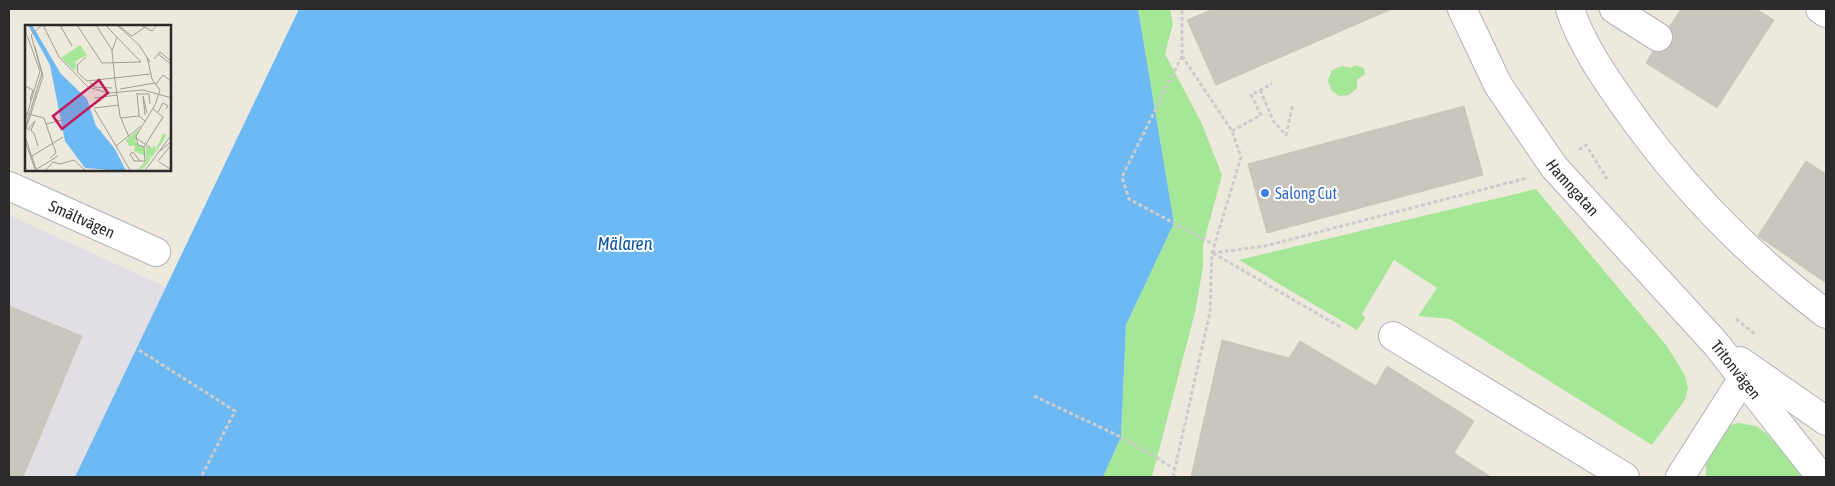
<svg xmlns="http://www.w3.org/2000/svg" width="1835" height="486" font-family="'Asap Condensed',sans-serif">
<style>
.industrial{fill:#e2dee6}
.green{fill:#a5e697}
.water{fill:#6cb9f4}
.building{fill:#c9c6bd;stroke:#c9c6b6}
.lines{fill:none;stroke-linecap:round;stroke-linejoin:round}
.minor-casing{stroke:#b1b1c0;stroke-width:30}
.path{stroke:#ccc;stroke-width:3;stroke-dasharray:4 2.5;stroke-linecap:butt}
.minor{stroke:#fff;stroke-width:28}
.shop-dot{fill:#3f7fe0;stroke:#fff;stroke-width:2}
.labels{text-anchor:middle;dominant-baseline:central;stroke-width:4;stroke-linejoin:round;paint-order:stroke}
.street-label{font-size:16px;fill:#2b2b2b;stroke:#fff}
.shop-label{font-size:16px;fill:#366cbe;stroke:#fff;text-anchor:start}
.water-label{font-size:18px;font-style:italic;fill:#0854a3;stroke:#fff}
.inset-river{fill:none;stroke:#6cb9f4;stroke-width:2.5}
.inset-road{fill:none;stroke:#a09d96;stroke-width:1}
.view{fill:#c2185b;fill-opacity:0.15;stroke:#c2185b;stroke-width:2.5}
.inset-edge{fill:none;stroke:#2b2b2b;stroke-width:2.5}
</style>
<rect width="100%" height="100%" fill="#eee9dd"/>
<polygon class="industrial" points="9,215 166,287 75,477 9,477"/>
<g class="green">
<polygon points="1138,9 1170,9 1173,23 1165,54 1201,122 1222,175 1203,245 1203,267 1195,312 1152,477 1103,477 1121,437 1126,325 1174,223"/>
<polygon points="1355,65 1364,68 1365,74 1357,80 1357,88 1349,95 1339,96 1331,90 1328,80 1332,70 1342,66 1351,68"/>
<polygon points="1536,189 1666,345 1685,375 1688,388 1685,400 1652,445 1450,319 1418,316 1437,288 1394,260 1362,314 1365,318 1357,330 1239,260"/>
<polygon points="1738,423 1756,426 1767,434 1806,477 1706,477 1706,454 1724,427"/>
</g>
<polygon class="water" points="299,9 1138,9 1174,223 1126,325 1121,437 1103,477 75,477"/>
<g class="building">
<polygon points="1214,9 1392,9 1216,85 1187,20"/>
<polygon points="1681,9 1756,9 1774,20 1717,108 1646,63 1653,51 1665,51 1671,45 1674,37 1669,27"/>
<polygon points="1464,106 1483,175 1267,233 1248,164"/>
<polygon points="1806,161 1826,174 1826,283 1758,236"/>
<polygon points="9,306 82,336 23,477 9,477"/>
<polygon points="1222,340 1289,358 1300,341 1376,386 1387,366 1474,421 1454,453 1491,477 1191,477"/>
</g>
<g class="lines">
<defs>
<g id="minor">
<path id="s1" d="M1462,9L1498,85L1554,167L1716,344L1821,477"/>
<path d="M1570,9C1581,43 1603,75 1624,105C1680,185 1748,255 1826,314"/>
<polyline points="1614,9 1658,37"/>
<polyline points="1820,9 1826,13"/>
<path id="s2" d="M9,186L156,252"/>
<polyline points="1393,336 1625,477"/>
<polyline points="1740,361 1826,421"/>
<polyline points="1680,477 1743,378"/>
</g>
</defs>
<use href="#minor" class="minor-casing"/>
<g class="path">
<polyline points="1182,56 1122,177 1129,199 1215,245"/>
<polyline points="1260,90 1274,122 1286,135 1293,104"/>
<polyline points="1232,131 1261,115 1251,95 1272,84"/>
<polyline points="1579,150 1586,145 1607,179"/>
<polyline points="1212,253 1265,246 1527,178"/>
<polyline points="1213,253 1342,328"/>
<polyline points="1736,319 1755,334"/>
<polyline points="139,350 235,411 201,477"/>
<polyline points="1034,396 1121,437 1175,469"/>
<polyline points="1173,477 1210,312 1212,253 1241,157 1232,131 1182,56 1182,9"/>
</g>
<use href="#minor" class="minor"/>
</g>
<circle class="shop-dot" cx="1265" cy="193" r="5"/>
<g class="labels">
<g class="street-label">
<text stroke="none"><textPath href="#s1" startOffset="211">Hamngatan</textPath></text>
<text stroke="none"><textPath href="#s2" startOffset="80">Smältvägen</textPath></text>
<text stroke="none"><textPath href="#s1" startOffset="456">Tritonvägen</textPath></text>
</g>
<g class="shop-label">
<text x="1275" y="193">Salong Cut</text>
</g>
<g class="water-label">
<text x="625" y="243">Mälaren</text>
</g>
</g>
<g transform="translate(25 25)">
<rect width="146" height="146" fill="#eee9dd"/>
<path d="M55,20L62,30L51,36L50,46L36,33ZM114,104L110,117L119,123L120,131L109,126L110,121H104L101,115ZM146,105L127,132L122,129L126,133L120,142L112,146L121,135V121L126,124L130,120V126L138,109H141L139,114Z" fill="#a5e697"/>
<path d="M3,0H7L36,49L62,74L71,101L90,124L101,146L60,143L40,116L25,40Z" fill="#6cb9f4"/>
<path class="inset-river" d="M76,106L61,113L84,147"/>
<path class="inset-road" d="M18,0L34,32L63,62L83,68L118,65L147,73M39,0L36,2L47,21M52,0L77,38L116,37L82,2L84,0M71,0L87,25M92,0L114,20L125,37M93,0L107,11L123,0M115,0L127,6L132,0M0,5L15,46L0,96M92,12L87,26L90,55L95,91L104,112M133,29L147,40M61,32L52,40L53,48L62,56L125,49M129,34L135,27L147,37M65,57L69,62L87,63M131,59L138,50L147,57M0,61L8,65L5,75M95,64L130,58M112,68L114,91L120,96M112,69H124L125,79M69,73L92,70M69,83L94,80M69,84L91,121M133,87L138,78L143,81L141,84M0,88L19,93L31,128L25,133M120,90L118,71L122,88M96,93L114,91M21,99L37,95M1,102L9,108L13,121M0,103L17,48L6,10L17,0M4,103L10,96L6,105M0,107L18,51L10,22M0,111L12,147M111,113L126,123M0,116L11,147M91,121L116,101M91,121L106,147M119,122L113,120L111,111L130,80L135,65L127,54L122,32M119,122L138,92L128,84M135,126L147,116M7,131L38,112M115,136H109L105,129L108,127L115,136H120L119,122M133,136L147,119M134,137L147,145M12,144L33,131M19,147L28,137L35,139L49,135L62,147M119,147L147,109"/>
<path class="view" d="M74,55L83,68L37,104L28,91Z"/>
<rect width="146" height="146" class="inset-edge"/>
</g>
<rect width="1835" height="486" fill="none" stroke="#2b2b2b" stroke-width="20"/>
</svg>
